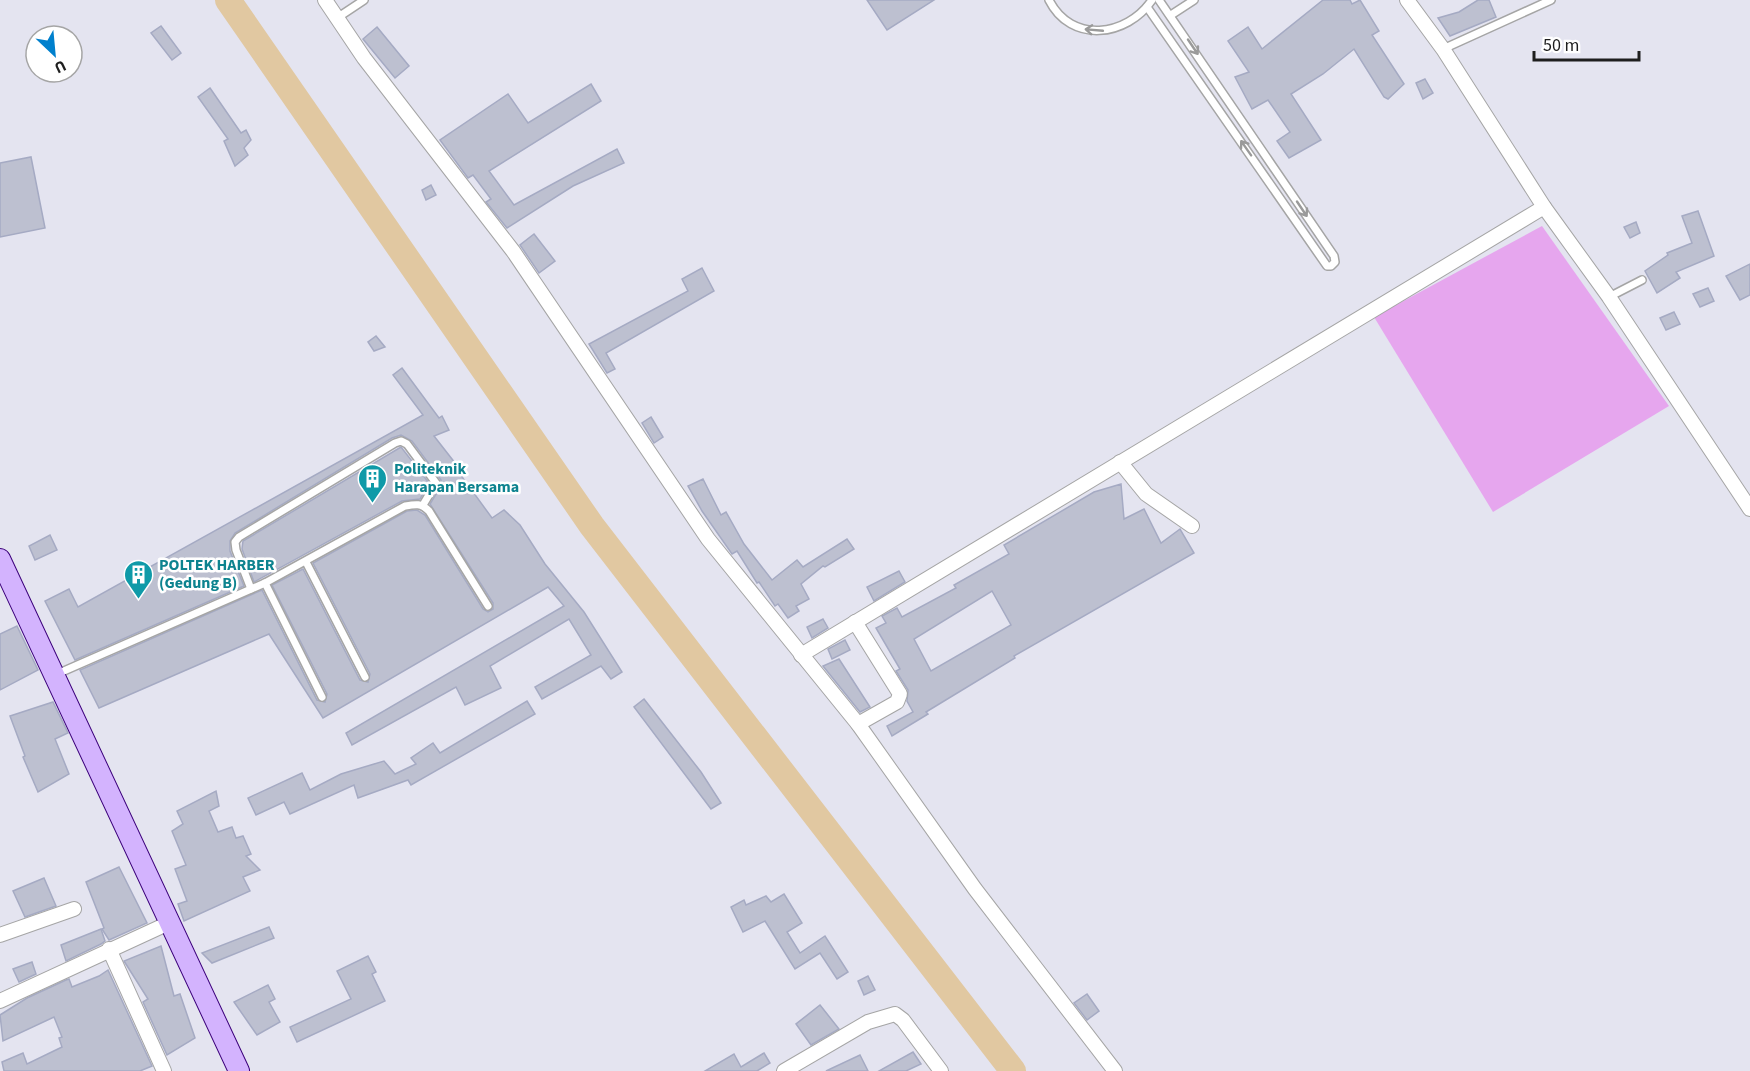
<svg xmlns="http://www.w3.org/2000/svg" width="1750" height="1071" font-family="'Source Sans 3',sans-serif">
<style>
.grass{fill:#e6a6ee}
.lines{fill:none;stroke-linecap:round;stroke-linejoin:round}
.river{stroke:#e1c8a1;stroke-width:26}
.building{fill:#bdc0d0;stroke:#a5aac3;stroke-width:1.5;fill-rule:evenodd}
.service-casing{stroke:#a5a5a5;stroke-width:10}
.minor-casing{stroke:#a5a5a5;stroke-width:16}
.secondary-casing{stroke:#3b007b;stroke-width:22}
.service{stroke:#fff;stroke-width:7}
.minor{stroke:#fff;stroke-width:14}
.secondary{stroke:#d3b3fe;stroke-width:20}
.oneway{stroke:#9a9a9a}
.labels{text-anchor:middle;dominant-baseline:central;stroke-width:5;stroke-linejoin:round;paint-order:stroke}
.culture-label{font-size:16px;font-weight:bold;fill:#0d838f;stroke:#fff;text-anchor:start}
</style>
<rect width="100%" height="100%" fill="#e4e4f0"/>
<polygon class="grass" points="1542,226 1669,406 1493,512 1374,317"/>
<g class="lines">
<polyline class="river" points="228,0 592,526 1013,1071"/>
</g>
<g class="building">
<polygon points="867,0 934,0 887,30"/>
<polygon points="1323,0 1350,0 1352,4 1360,0 1379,31 1372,35 1404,84 1388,99 1384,97 1354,49 1323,74 1291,94 1321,140 1289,158 1277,141 1290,132 1268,100 1252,109 1235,77 1249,72 1228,41 1248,27 1262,49"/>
<polygon points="1478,0 1489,0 1496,17 1450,36 1438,18 1459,12"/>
<polygon points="161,26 181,53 172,60 151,33"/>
<polygon points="377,27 409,66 395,78 363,39"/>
<polygon points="1425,79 1433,93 1423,99 1416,83"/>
<polygon points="591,84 601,101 489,171 514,205 617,149 624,163 573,186 507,228 486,202 491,199 473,175 468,178 440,140 508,94 528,123"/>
<polygon points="210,88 241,133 246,130 251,140 244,148 248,155 235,166 224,141 228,139 198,97"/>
<polygon points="31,157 45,228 0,237 0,163"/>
<polygon points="431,185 436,195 426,200 422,190"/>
<polygon points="1698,211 1714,256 1676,272 1680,278 1657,293 1645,271 1668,255 1667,253 1692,243 1682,216"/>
<polygon points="1636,222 1640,233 1630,238 1624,227"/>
<polygon points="534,234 555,261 539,273 520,245"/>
<polygon points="1750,264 1750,295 1740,300 1726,276"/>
<polygon points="702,268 714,291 606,353 615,369 607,373 589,344 688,291 682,279"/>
<polygon points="1708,288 1714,301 1700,307 1693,294"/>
<polygon points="1674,312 1680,324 1666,330 1660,318"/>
<polygon points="376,336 385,347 374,351 368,342"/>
<polygon points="402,368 439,418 442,416 449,430 434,436 459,468 457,470 492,518 504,510 520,525 545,564 584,612 622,672 611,679 601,666 542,699 535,687 591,655 569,619 490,666 501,688 465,705 456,687 352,745 346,733 564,606 548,587 323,718 269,634 99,708 80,670 262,590 317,700 325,702 327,694 272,585 303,569 360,680 368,682 370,674 313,563 407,511 417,510 425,515 483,609 488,612 493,609 493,603 430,504 441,486 441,480 412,441 401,435 392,438 235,533 230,541 230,551 244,586 75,660 45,601 69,589 78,607 423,415 393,375"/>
<polygon points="651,417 663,437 654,443 642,423"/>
<polygon points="401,447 429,483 420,499 402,501 254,582 242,549 243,541"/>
<polygon points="703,479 721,515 726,512 744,544 772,580 797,560 803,567 847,539 854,549 825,567 823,566 801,584 809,599 796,606 799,611 788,618 778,604 775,606 759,582 757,583 737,551 732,554 702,511 688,486"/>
<path d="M1121,484L1124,519L1144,509L1161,543L1180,529L1194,553L1014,656L1015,658L926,712L928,714L892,736L887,726L913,712L907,701L908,690L896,671L900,669L876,628L886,623L882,616L897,608L902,617L956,588L954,585L1009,554L1004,545L1094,492ZM992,591L1011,625L931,671L914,639Z"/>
<polygon points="50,535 57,550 35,560 29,546"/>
<polygon points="899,571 905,582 874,601 867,587"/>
<polygon points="823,619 828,628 812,638 807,627"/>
<polygon points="17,626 38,670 0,690 0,634"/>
<polygon points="845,640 850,650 832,659 828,649"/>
<polygon points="839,659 870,707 860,712 823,666"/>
<polygon points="644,699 701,772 721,803 711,809 634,707"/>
<polygon points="527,701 535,714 411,785 408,780 358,798 354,785 290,814 284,802 256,815 248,798 302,773 310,790 341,774 384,761 395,774 416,764 411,758 433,743 440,753"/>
<polygon points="53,702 68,733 55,739 69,774 38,792 23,757 25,756 10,716"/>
<polygon points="216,791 219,806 209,811 218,832 232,827 236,838 243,836 251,854 246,856 260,870 243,877 250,891 184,921 178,904 187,901 175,869 186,865 172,831 183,824 177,811"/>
<polygon points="119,867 147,923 109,940 102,929 104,928 86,882"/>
<polygon points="44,878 56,906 25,917 13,891"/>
<polygon points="784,894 802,923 787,932 800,953 825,936 848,972 837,979 820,953 795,969 765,921 743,932 731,907 744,900 746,905 766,896 771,902"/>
<polygon points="269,927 274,938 212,963 202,953"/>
<polygon points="101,929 105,941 101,944 66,961 61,945"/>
<polygon points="161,946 174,996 180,994 195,1038 167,1055 143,1002 148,999 124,961"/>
<polygon points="368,956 376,972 372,974 385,1001 297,1042 290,1027 351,999 337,971"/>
<polygon points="32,962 36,974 19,982 13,969"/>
<polygon points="108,970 152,1066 140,1071 4,1071 2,1062 23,1053 27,1064 62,1047 59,1038 62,1037 54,1017 3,1041 0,1015 27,998 66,980 69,979 72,987 99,976"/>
<polygon points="868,976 875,990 864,995 858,981"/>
<polygon points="268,985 275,999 269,1002 280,1022 257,1035 234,1002"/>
<polygon points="1087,994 1099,1011 1087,1020 1074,1003"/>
<polygon points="820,1005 839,1029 811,1045 796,1024"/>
<polygon points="913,1052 921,1064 906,1071 879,1071"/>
<polygon points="764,1053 770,1063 757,1071 705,1071 734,1054 741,1067"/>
<polygon points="860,1055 868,1071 826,1071"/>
</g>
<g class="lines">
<defs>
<g id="service">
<path d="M1049,0C1071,44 1127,37 1152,0"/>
<polyline points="1147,7 1327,266 1331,266 1335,262 1334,256 1159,0"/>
<polyline points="1171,15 1194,0"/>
<polyline points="337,18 364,0"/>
<polyline points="1443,49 1551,0"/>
<polyline points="1609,297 1642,280"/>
<polyline points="306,562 365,677"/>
<polyline points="265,583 322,697"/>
<polyline points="251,589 236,550 235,542 239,537 395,443 401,441 407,444 436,483 423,505"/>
<path d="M57,674L265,583L405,506C416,504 421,503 429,511L488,606"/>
</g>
<g id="minor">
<polyline points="325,0 364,58 513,251 708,539 858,724 975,889 1115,1071"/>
<polyline points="1407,0 1443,49 1544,207 1609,297 1750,509"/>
<polyline points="1120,462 1146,494 1192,526"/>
<polyline points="855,622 900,694 897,702 858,724"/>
<polyline points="801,655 1544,207"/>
<polyline points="0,935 74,909"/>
<polyline points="109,949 164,1071"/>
<polyline points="0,1001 169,923"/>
<polyline points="784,1071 868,1022 895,1014 903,1020 941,1071"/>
</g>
<polyline id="secondary" points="0,559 239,1071"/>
</defs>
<use href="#service" class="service-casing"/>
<use href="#minor" class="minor-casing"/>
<use href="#secondary" class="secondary-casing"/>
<use href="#service" class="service"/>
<use href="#minor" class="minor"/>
<use href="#secondary" class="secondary"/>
</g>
<defs><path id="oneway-shaft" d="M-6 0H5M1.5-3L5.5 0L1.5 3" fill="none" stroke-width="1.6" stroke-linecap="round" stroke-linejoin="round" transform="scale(1.5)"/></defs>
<g class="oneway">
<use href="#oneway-shaft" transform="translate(1094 30) rotate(-175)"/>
<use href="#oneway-shaft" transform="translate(1193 47) rotate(56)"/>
<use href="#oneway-shaft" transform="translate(1246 148) rotate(-125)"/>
<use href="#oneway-shaft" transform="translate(1302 209) rotate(56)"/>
</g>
<defs>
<symbol id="building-pin" viewBox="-11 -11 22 30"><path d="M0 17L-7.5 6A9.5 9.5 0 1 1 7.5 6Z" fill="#0f9aa8" stroke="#fff"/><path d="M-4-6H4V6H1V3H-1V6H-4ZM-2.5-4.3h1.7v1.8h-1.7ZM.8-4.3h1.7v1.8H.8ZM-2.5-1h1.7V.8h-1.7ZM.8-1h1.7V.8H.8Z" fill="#fff"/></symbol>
</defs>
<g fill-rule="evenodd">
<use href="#building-pin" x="356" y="462" width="33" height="45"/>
<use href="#building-pin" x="122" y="558" width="33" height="45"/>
</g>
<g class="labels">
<g class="culture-label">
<text x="394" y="469">Politeknik<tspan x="394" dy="18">Harapan Bersama</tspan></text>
<text x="159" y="565">POLTEK HARBER<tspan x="159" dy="18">(Gedung B)</tspan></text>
</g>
</g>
<g transform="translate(54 54) rotate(154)"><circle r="28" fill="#ffffff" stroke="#a5a5a5" stroke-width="1.5"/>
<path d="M0-4.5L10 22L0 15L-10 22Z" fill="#0080cd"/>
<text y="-9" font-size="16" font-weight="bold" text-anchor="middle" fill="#1e1e1e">U</text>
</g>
<path d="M1534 51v9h105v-9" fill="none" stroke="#1e1e1e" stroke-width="3"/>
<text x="1543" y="51" font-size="18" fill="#1e1e1e" stroke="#ffffff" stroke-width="4.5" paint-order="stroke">50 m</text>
</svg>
